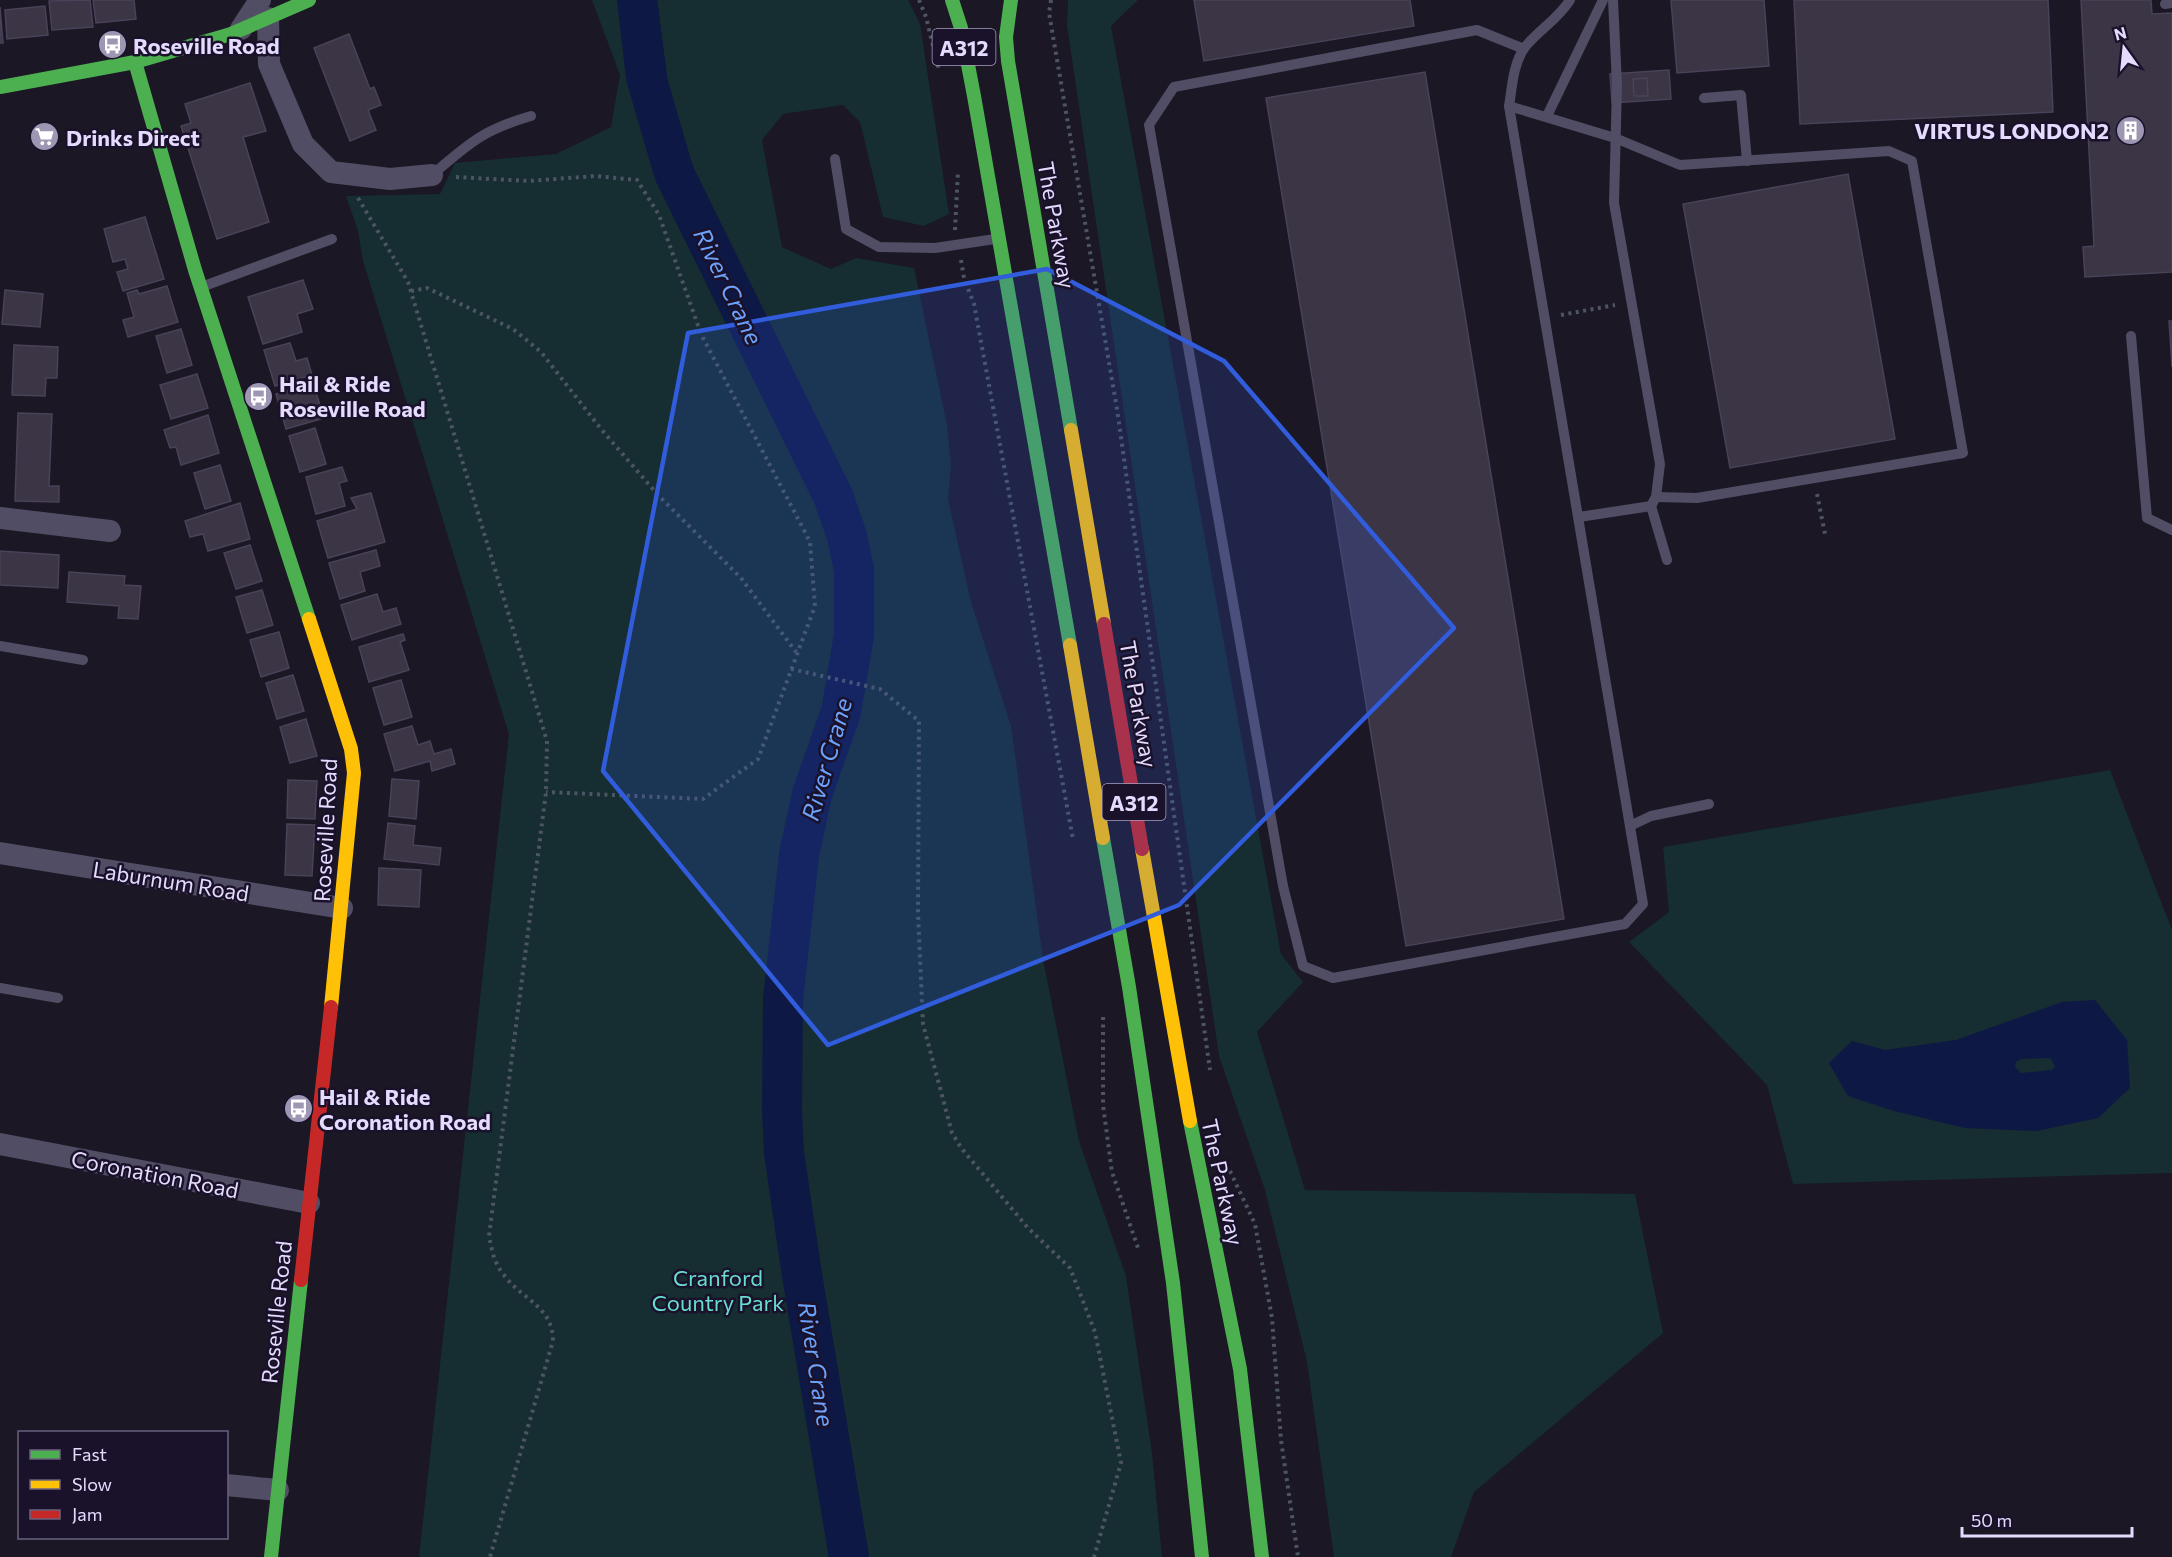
<svg xmlns="http://www.w3.org/2000/svg" width="2172" height="1557" font-family="Commissioner,sans-serif">
<style>
.green{fill:#162d32}
.water{fill:#0e1845;fill-rule:evenodd}
.lines{fill:none;stroke-linecap:round;stroke-linejoin:round}
.river{stroke:#0e1845;stroke-width:40}
.building{fill:#3b3546;stroke:#494258;stroke-width:1.5}
.path{stroke:#4d5565;stroke-width:4;stroke-dasharray:3 4.5;stroke-linecap:butt}
.lane{stroke:#514d64;stroke-width:10}
.street{stroke:#514d64;stroke-width:22}
.fast{stroke:#4caf50;stroke-width:14}
.slow{stroke:#ffc107;stroke-width:14}
.jam{stroke:#c62828;stroke-width:14}
.marked{fill:#315cdc;fill-opacity:0.2;stroke:#315cdc;stroke-width:4.5;stroke-linejoin:round}
.labels{text-anchor:middle;dominant-baseline:central;stroke-width:5;stroke-linejoin:round;paint-order:stroke}
.shield{fill:#1a112a;stroke:#a89ebe;stroke-width:1.5}
.shield-label{font-size:21px;font-weight:bold;fill:#e5dbfe}
.poi-label{font-size:22px;font-weight:bold;fill:#e5dbfe;stroke:#1a112a;text-anchor:start}
.street-label{font-size:22px;fill:#e5dbfe;stroke:#1a112a}
.park-label{font-size:22px;fill:#68ded3;stroke:#1a112a}
.water-label{font-size:24px;font-style:italic;fill:#6ca2fb;stroke:#1a112a}
</style>
<rect width="100%" height="100%" fill="#1b1724"/>
<g class="green">
<path d="M592,0H624L634,75L654,144L672,190L838,534C846,592 842,643 833,700L858,704L867,672V569L850,498L697,179L669,92L657,0H908L920,24L949,214L924,226L883,217L860,122L843,105L783,114L762,140L782,247L831,269L856,258L914,268L947,425L951,465L948,499L971,602L1011,726L1043,959L1079,1141L1126,1276L1152,1453L1162,1557H419L509,734L363,261L358,231L346,196L440,194L455,163L556,154L611,127L620,75Z"/>
<polygon points="1068,0 1138,0 1111,26 1281,954 1303,982 1257,1032 1305,1190 1635,1194 1663,1333 1474,1492 1451,1557 1334,1557 1307,1362 1265,1190 1219,1056 1067,25"/>
<polygon points="2110,770 2172,930 2172,1173 1793,1184 1767,1085 1629,942 1669,912 1663,847"/>
</g>
<g class="water">
<polygon points="625,0 657,0 669,92 683,133 654,144 634,75"/>
<path d="M2095,1000L2127,1040L2130,1088L2098,1118L2037,1131L1965,1128L1894,1111L1848,1096L1829,1063L1852,1041L1885,1050L1956,1040L2062,1002ZM2050,1058L2055,1066L2052,1070L2021,1073L2015,1067L2016,1062L2021,1059Z"/>
</g>
<g class="lines">
<polyline class="river" points="637,0 646,77 674,173 833,496 847,536 854,570 854,635 841,712 812,794 799,855 783,1000 782,1110 784,1153 802,1275 849,1557"/>
</g>
<g class="building">
<polygon points="90,0 93,27 52,30 49,1"/>
<polygon points="93,0 134,0 136,19 96,23"/>
<polygon points="1194,0 1410,0 1414,26 1204,61"/>
<polygon points="1671,0 1764,0 1769,66 1677,73"/>
<polygon points="1794,0 2048,0 2053,112 1800,124"/>
<polygon points="2081,0 2151,0 2152,14 2172,13 2172,272 2085,277 2083,247 2094,246"/>
<polygon points="45,6 48,35 7,39 5,10"/>
<polygon points="0,7 3,43 0,43"/>
<polygon points="349,34 370,89 374,87 381,105 368,110 376,130 350,141 314,48"/>
<polygon points="1669,70 1671,99 1612,103 1610,74"/>
<polygon points="1425,72 1564,919 1406,946 1266,98"/>
<polygon points="1647,78 1648,96 1634,96 1633,79"/>
<polygon points="250,83 266,131 243,137 269,222 217,239 181,126 191,123 185,104"/>
<polygon points="1848,174 1895,439 1730,468 1683,204"/>
<polygon points="145,217 164,279 123,291 117,272 128,269 125,259 113,262 104,229"/>
<polygon points="303,280 313,309 297,314 302,332 263,344 248,297"/>
<polygon points="167,286 178,322 128,337 123,320 134,317 127,293 137,290 139,294"/>
<polygon points="5,290 43,294 40,327 2,324"/>
<polygon points="2169,321 2172,321 2172,367"/>
<polygon points="181,329 192,365 167,373 156,336"/>
<polygon points="290,343 296,361 307,358 312,375 275,386 264,350"/>
<polygon points="14,345 58,347 57,378 46,378 45,396 12,395"/>
<polygon points="197,374 208,408 171,419 160,385"/>
<polygon points="313,383 324,418 286,429 276,394"/>
<polygon points="18,413 52,414 49,486 59,486 59,502 15,501"/>
<polygon points="208,415 219,453 181,465 176,447 170,448 164,430"/>
<polygon points="315,428 326,464 300,472 289,436"/>
<polygon points="220,465 231,501 205,509 194,473"/>
<polygon points="342,467 347,481 339,483 345,506 316,514 306,477"/>
<polygon points="371,493 385,542 328,558 317,521 357,509 351,498"/>
<polygon points="240,503 250,539 208,551 203,534 190,537 185,521"/>
<polygon points="250,545 262,581 236,589 224,553"/>
<polygon points="376,550 380,566 360,572 365,591 340,599 329,563"/>
<polygon points="0,551 59,555 58,588 0,585"/>
<polygon points="69,572 125,576 124,585 141,586 138,619 118,618 119,606 67,602"/>
<polygon points="262,590 273,625 247,633 236,597"/>
<polygon points="377,594 383,612 396,608 401,624 352,640 341,605"/>
<polygon points="279,632 289,668 261,677 250,640"/>
<polygon points="403,634 405,640 400,642 409,670 369,682 359,647"/>
<polygon points="293,675 304,711 277,719 266,683"/>
<polygon points="401,680 412,717 384,725 373,688"/>
<polygon points="306,719 317,756 290,763 280,727"/>
<polygon points="412,726 418,745 430,741 434,754 451,749 455,764 432,771 430,761 395,771 384,734"/>
<polygon points="392,779 419,781 416,819 389,816"/>
<polygon points="288,780 317,781 315,819 287,818"/>
<polygon points="388,823 415,826 413,845 441,848 439,865 384,859"/>
<polygon points="287,824 315,825 312,876 285,875"/>
<polygon points="379,868 421,870 419,907 378,905"/>
</g>
<g class="lines">
<g class="path">
<polyline points="919,0 926,17 939,70"/>
<polyline points="1051,0 1049,13 1117,409 1210,1070"/>
<polyline points="456,177 529,181 595,176 637,180 659,215 701,334 806,534 810,542 815,606 758,759 703,799 546,792"/>
<path d="M358,198L408,282L547,741L546,792L489,1236C492,1251 494,1263 504,1275C522,1300 553,1306 553,1341L490,1557"/>
<polyline points="955,230 958,171"/>
<polyline points="961,260 964,278 974,304 1073,839"/>
<polyline points="411,291 427,288 513,329 541,352 601,429 658,495 741,578 796,652"/>
<polyline points="1561,315 1615,305"/>
<polyline points="1817,494 1825,534"/>
<polyline points="791,669 880,689 919,721 918,913 923,1024 952,1133 962,1149 1028,1228 1070,1268 1095,1332 1121,1463 1094,1557"/>
<polyline points="1103,1017 1103,1105 1112,1172 1139,1251"/>
<polyline points="1230,1171 1255,1224 1272,1318 1281,1440 1298,1557"/>
</g>
<g class="lane">
<polyline points="2165,4 2172,3"/>
<path d="M1524,49L1477,30L1174,87L1149,125L1283,886L1303,966L1333,978L1625,924L1643,904L1509,106C1512,88 1513,63 1525,47C1539,30 1558,19 1570,0"/>
<polyline points="1704,98 1741,95 1747,161"/>
<polyline points="1509,106 1615,138 1680,165 1889,151 1912,161 1963,453 1697,498 1656,497"/>
<polyline points="1547,116 1603,0"/>
<polyline points="835,159 846,229 879,247 935,248 995,239"/>
<path d="M432,175C469,143 483,130 531,116"/>
<polyline points="204,286 332,239"/>
<polyline points="2131,336 2147,518 2172,530"/>
<polyline points="1651,506 1667,560"/>
<polyline points="1579,517 1651,506 1656,497 1660,464 1614,203 1617,85 1613,0"/>
<polyline points="0,646 83,660"/>
<polyline points="1630,826 1651,816 1709,804"/>
<polyline points="0,988 58,998"/>
</g>
<g class="street">
<polyline points="268,18 269,64 303,144 331,172 390,179 432,175"/>
<polyline points="241,29 260,0"/>
<polyline points="0,518 110,531"/>
<polyline points="0,853 342,908"/>
<polyline points="0,1144 309,1203"/>
<polyline points="226,1485 278,1490"/>
</g>
<g class="fast">
<polyline points="952,0 961,28 974,96 1070,645"/>
<polyline points="1011,0 1006,37 1008,61 1071,430"/>
<polyline points="135,62 195,270 309,619"/>
<polyline points="0,87 135,62 231,34 309,0"/>
<polyline points="1103,838 1129,987 1173,1283 1202,1557"/>
<polyline points="1190,1121 1240,1369 1262,1557"/>
<polyline points="271,1557 301,1280"/>
</g>
<g class="slow">
<polyline points="1071,430 1104,624"/>
<polyline points="309,619 351,749 354,773 331,1007"/>
<polyline points="1070,645 1103,838"/>
<polyline points="1142,849 1190,1121"/>
</g>
<g class="jam">
<polyline points="1104,624 1142,849"/>
<polyline points="301,1280 331,1007"/>
</g>
</g>
<path class="marked" d="M1047,269L1224,361L1454,628L1179,905L828,1045L603,771L688,333Z"/>
<defs>
<symbol id="bus-disc" viewBox="-11 -11 22 22"><circle r="9.5" fill="#9e96b2" stroke="#1a112a"/><path d="M-5-6H5V4H4V6H2V4H-2V6H-4V4H-5ZM-3.5-4V0h7V-4ZM-3.5 1.2v1.5H-2V1.2ZM2 1.2v1.5H3.5V1.2Z" fill="#fff"/></symbol>
<symbol id="building-disc" viewBox="-11 -11 22 22"><circle r="9.5" fill="#9e96b2" stroke="#1a112a"/><path d="M-4-6H4V6H1V3H-1V6H-4ZM-2.5-4.3h1.7v1.8h-1.7ZM.8-4.3h1.7v1.8H.8ZM-2.5-1h1.7V.8h-1.7ZM.8-1h1.7V.8H.8Z" fill="#fff"/></symbol>
<symbol id="supermarket-disc" viewBox="-11 -11 22 22"><circle r="9.5" fill="#9e96b2" stroke="#1a112a"/><path d="M-6-5.5h2.5l.6 2H6L4.5 2H-2.5L-4.4-4H-6ZM-1.5 3.2a1.3 1.3 0 1 0 .1 0ZM3 3.2a1.3 1.3 0 1 0 .1 0Z" fill="#fff"/></symbol>
</defs>
<g fill-rule="evenodd">
<use href="#bus-disc" x="96" y="28" width="33" height="33"/>
<use href="#building-disc" x="2114" y="114" width="33" height="33"/>
<use href="#supermarket-disc" x="28" y="120" width="33" height="33"/>
<use href="#bus-disc" x="242" y="380" width="33" height="33"/>
<use href="#bus-disc" x="282" y="1092" width="33" height="33"/>
</g>
<g class="labels">
<g class="shield">
<rect x="932.5" y="29" width="63" height="36" rx="4.5"/>
<rect x="1102.5" y="784" width="63" height="36" rx="4.5"/>
</g>
<g class="shield-label">
<text x="964" y="47">A312</text>
<text x="1134" y="802">A312</text>
</g>
<g class="poi-label">
<text x="133" y="45">Roseville Road</text>
<text x="2109" y="130" text-anchor="end">VIRTUS LONDON2</text>
<text x="66" y="137">Drinks Direct</text>
<text x="279" y="383">Hail &amp; Ride<tspan x="279" dy="25">Roseville Road</tspan></text>
<text x="319" y="1096">Hail &amp; Ride<tspan x="319" dy="25">Coronation Road</tspan></text>
</g>
<g class="street-label">
<text transform="translate(1057 225) rotate(80)">The Parkway</text>
<text transform="translate(1139 704) rotate(80)">The Parkway</text>
<text transform="translate(325 830) rotate(-87)">Roseville Road</text>
<text transform="translate(171 881) rotate(9)">Laburnum Road</text>
<text transform="translate(155 1174) rotate(11)">Coronation Road</text>
<text transform="translate(1223 1182) rotate(78)">The Parkway</text>
<text transform="translate(276 1312) rotate(-84)">Roseville Road</text>
</g>
<g class="park-label">
<text x="718" y="1277">Cranford<tspan x="718" dy="25">Country Park</tspan></text>
</g>
<g class="water-label">
<text transform="translate(729 286) rotate(64)">River Crane</text>
<text transform="translate(826 759) rotate(-74)">River Crane</text>
<text transform="translate(817 1364) rotate(81)">River Crane</text>
</g>
</g>
<rect x="18" y="1431" width="210" height="108" fill="#1a112a" stroke="#6b627f" stroke-width="1.5"/>
<rect x="30" y="1450" width="30" height="9" fill="#4caf50" stroke="#6b627f" stroke-width="1.5"/>
<text x="72" y="1461" font-size="18" fill="#e5dbfe">Fast</text>
<rect x="30" y="1480" width="30" height="9" fill="#ffc107" stroke="#6b627f" stroke-width="1.5"/>
<text x="72" y="1491" font-size="18" fill="#e5dbfe">Slow</text>
<rect x="30" y="1510" width="30" height="9" fill="#c62828" stroke="#6b627f" stroke-width="1.5"/>
<text x="72" y="1521" font-size="18" fill="#e5dbfe">Jam</text>
<g transform="translate(2124 48) rotate(345)" stroke="#1a112a" stroke-width="4.5" paint-order="stroke">
<path d="M0-4.5L10 22L0 15L-10 22Z" fill="#e5dbfe"/>
<text y="-9" font-size="16" font-weight="bold" text-anchor="middle" fill="#e5dbfe">N</text>
</g>
<path d="M1962 1527v9h170v-9" fill="none" stroke="#e5dbfe" stroke-width="3"/>
<text x="1971" y="1527" font-size="18" fill="#e5dbfe" stroke="#1a112a" stroke-width="4.5" paint-order="stroke">50 m</text>
</svg>
